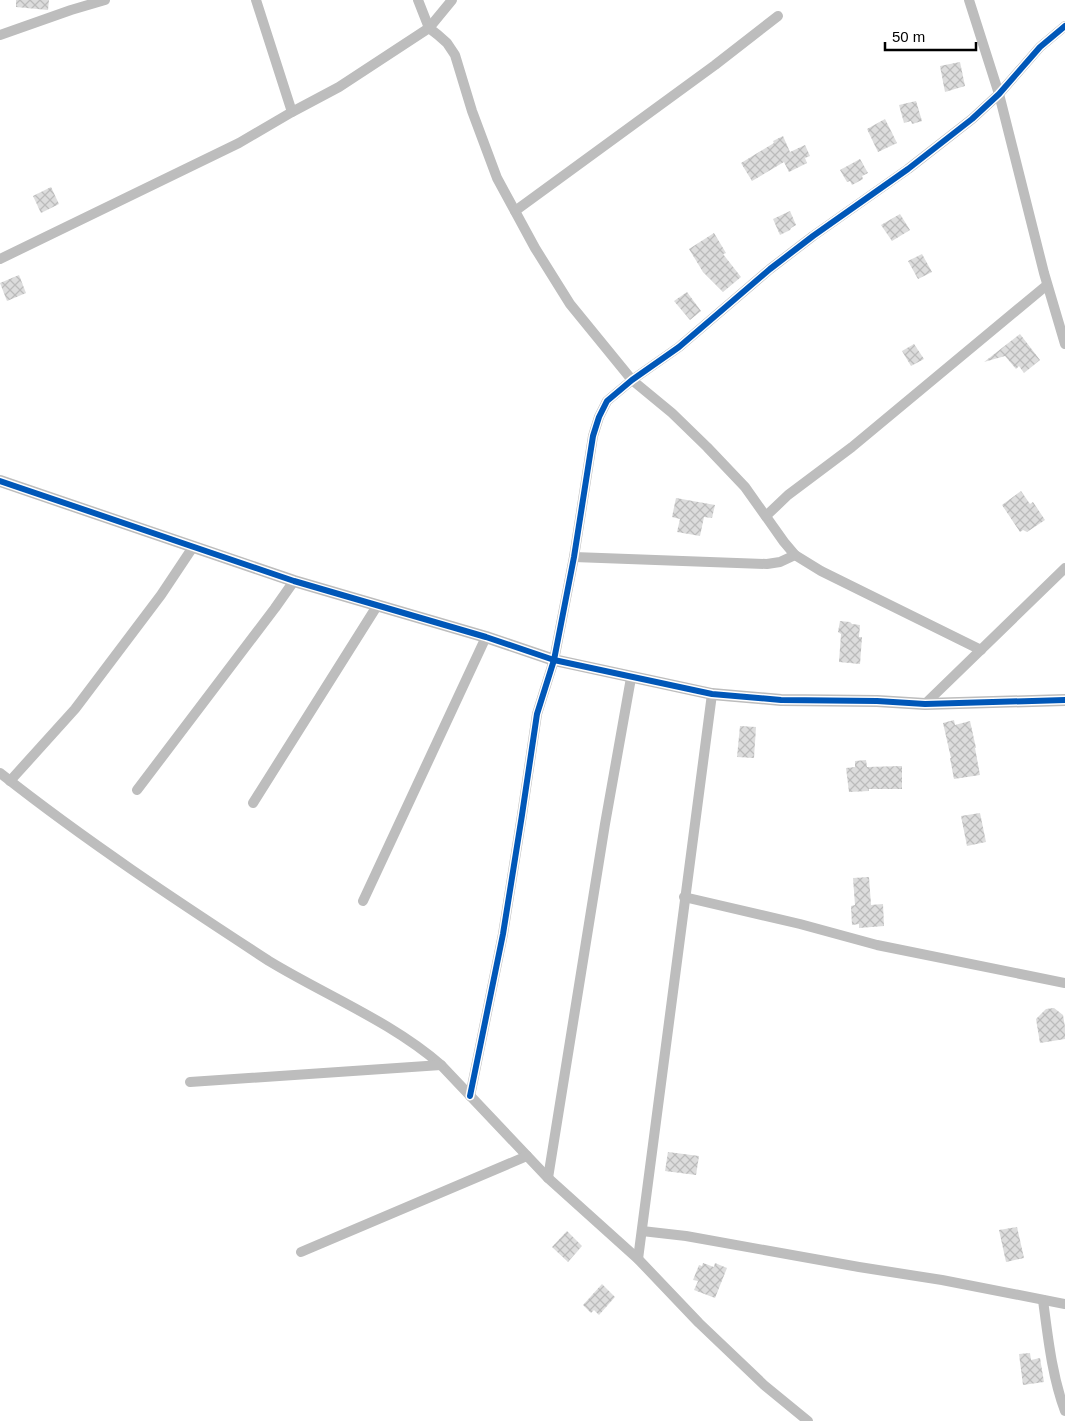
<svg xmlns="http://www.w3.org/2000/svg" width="1065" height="1421" font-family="Helvetica,sans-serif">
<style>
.building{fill:url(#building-cross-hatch)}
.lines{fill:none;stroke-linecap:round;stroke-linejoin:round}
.minor{stroke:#bdbdbd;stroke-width:10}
.tertiary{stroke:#bdbdbd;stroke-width:12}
.cycleway-casing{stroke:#fff;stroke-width:9}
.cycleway{stroke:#0057b8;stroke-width:6}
</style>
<defs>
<pattern id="building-cross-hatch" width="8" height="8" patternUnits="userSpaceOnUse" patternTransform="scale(1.25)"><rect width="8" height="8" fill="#dcdcdc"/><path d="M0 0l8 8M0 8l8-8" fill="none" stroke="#bbb"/></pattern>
</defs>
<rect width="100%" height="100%" fill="#fff"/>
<g class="building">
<polygon points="16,0 49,0 48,10 16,7"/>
<polygon points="960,62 965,86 945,92 940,66"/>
<polygon points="916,101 922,121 912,124 911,121 904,123 899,105"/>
<polygon points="885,119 897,143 878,152 867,129"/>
<polygon points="783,136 790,152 805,145 810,156 805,158 807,163 789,172 784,162 752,181 741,163 774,143 773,141"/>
<polygon points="860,159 868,173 862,176 863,179 852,185 850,181 847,182 840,170"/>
<polygon points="51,187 59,204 41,213 33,196"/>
<polygon points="790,211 796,225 791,228 790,230 780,235 773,219"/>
<polygon points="900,214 910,230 892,241 881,225"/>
<polygon points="714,233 726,253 723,254 741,277 723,292 703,272 689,249"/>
<polygon points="922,254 932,272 918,279 908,261"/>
<polygon points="19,275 26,293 7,301 0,283"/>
<polygon points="687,292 701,311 690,320 674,301"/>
<polygon points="1020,334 1040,360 1024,373 1019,366 1016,369 1005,356 984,362"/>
<polygon points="914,344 924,359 911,366 902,351"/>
<polygon points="1021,491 1030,504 1033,502 1045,520 1027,532 1023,530 1020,532 1002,505"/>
<polygon points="676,498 715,505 712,518 704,517 700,536 677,532 680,519 672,517"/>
<polygon points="840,621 850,622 852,624 860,625 859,637 862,637 860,664 839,662 841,634 838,632"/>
<polygon points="954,720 955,725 970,721 976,748 975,748 980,775 954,779 950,758 951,758 943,723"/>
<polygon points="740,726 756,727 754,758 737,757"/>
<polygon points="866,760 867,767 902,766 902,789 869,789 869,791 849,792 846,768 855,767 855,761"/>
<polygon points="980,813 986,842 967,846 961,816"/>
<polygon points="869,877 871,905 883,904 884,926 859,928 859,924 852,925 851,906 855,905 853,878"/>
<polygon points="1054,1008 1063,1015 1065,1027 1065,1039 1040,1043 1036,1019 1046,1009"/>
<polygon points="668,1152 699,1156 696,1175 665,1171"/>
<polygon points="1017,1227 1024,1258 1006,1262 999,1230"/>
<polygon points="567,1231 582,1246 568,1262 552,1247"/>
<polygon points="703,1263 714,1267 715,1263 727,1268 715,1298 694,1290 698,1281 693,1280 699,1265 702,1266"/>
<polygon points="602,1284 615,1297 599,1315 594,1310 591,1313 583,1305"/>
<polygon points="1030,1353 1031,1360 1040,1358 1044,1382 1023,1385 1019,1354"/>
</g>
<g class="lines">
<g class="minor">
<polyline points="256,0 292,112"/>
<polyline points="418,0 429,28 438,35 447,43 455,55 472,111 497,178 535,248 570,304 632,380 672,413 707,447 745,487 784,542 795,555 821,571 981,650"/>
<polyline points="969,0 999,94 1044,273 1065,344"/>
<polyline points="0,35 71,10 105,0"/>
<polyline points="515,211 715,65 778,16"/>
<polyline points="0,259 239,143 292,112 339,87 429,28 452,0"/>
<polyline points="766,516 788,495 852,447 1047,285"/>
<polyline points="574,557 767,564 780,562 795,555"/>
<polyline points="925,704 1065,568"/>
<path d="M0,773C86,841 177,901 269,961C325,995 392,1022 441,1065L548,1178L638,1259L699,1323L764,1385L808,1421"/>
<polyline points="10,781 75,709 161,595 193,547"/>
<polyline points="137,790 275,608 294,581"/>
<polyline points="253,803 377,606"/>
<polyline points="684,897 800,924 877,945 1065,983"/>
<polyline points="363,901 486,637"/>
<polyline points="190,1082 441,1065"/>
<polyline points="470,1096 503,934 522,815 537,714 554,660 574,557 593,436 599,417 607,401 632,380 679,347 770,269 813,236 908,169 972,119 999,94 1040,47 1065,26"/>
<polyline points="548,1178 605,824 631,678"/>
<polyline points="642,1231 686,1236 859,1267 942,1280 1065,1304"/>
<polyline points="301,1252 527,1156"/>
<polyline points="638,1259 712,694"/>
<path d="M1043,1300C1048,1338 1052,1376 1065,1411"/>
</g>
<polyline class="tertiary" points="0,481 294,581 486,637 554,660 712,694 781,700 877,701 925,704 1065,700"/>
<defs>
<g id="cycleway">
<polyline points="0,481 294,581 486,637 554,660 712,694 781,700 877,701 925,704 1065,700"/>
<polyline points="470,1096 503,934 522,815 537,714 554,660 574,557 593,436 599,417 607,401 632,380 679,347 770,269 813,236 908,169 972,119 999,94 1040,47 1065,26"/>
</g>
</defs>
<use href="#cycleway" class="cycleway-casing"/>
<use href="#cycleway" class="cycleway"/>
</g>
<path d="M885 42v8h91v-8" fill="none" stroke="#000000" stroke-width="2.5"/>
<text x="892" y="42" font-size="15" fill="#000000" stroke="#ffffff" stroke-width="4" paint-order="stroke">50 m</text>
</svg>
